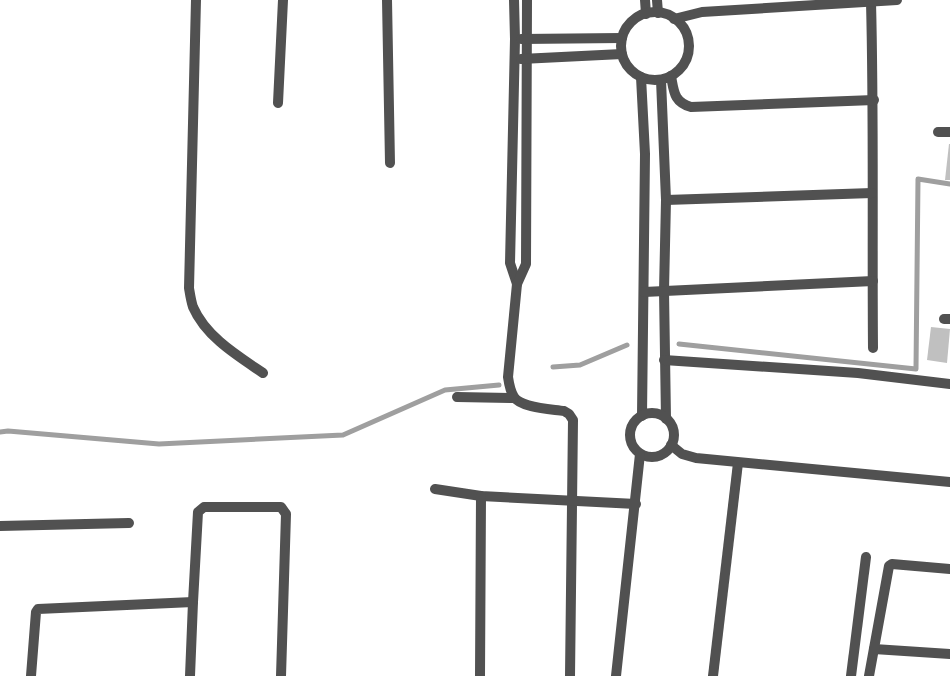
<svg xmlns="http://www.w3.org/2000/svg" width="950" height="676" font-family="'Sofia Sans Condensed',sans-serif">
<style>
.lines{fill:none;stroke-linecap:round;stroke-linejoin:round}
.stream{stroke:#9f9f9f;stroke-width:5}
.building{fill:#c0c0c0}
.minor{stroke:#515151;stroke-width:10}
</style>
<rect width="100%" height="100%" fill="#fff"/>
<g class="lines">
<g class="stream">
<polyline points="679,344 916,369 918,179 950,184"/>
<polyline points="553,367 580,365 627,345"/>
<polyline points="0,432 8,431 159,444 343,435 445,390 499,385"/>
</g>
</g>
<g class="building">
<polygon points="949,144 950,144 950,180 945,180"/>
<polygon points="931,327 950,329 947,363 927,360"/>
</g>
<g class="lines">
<g class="minor">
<path d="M196,0L189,288C190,294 191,301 193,307C206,337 238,356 263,373"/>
<polyline points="387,0 390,163"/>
<polyline points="514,0 515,39 510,263 517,284"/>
<path d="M527,0L526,264L517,284L508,377C509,384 510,391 514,397C521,408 551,409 564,411L569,414L573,420L570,676"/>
<polyline points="645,0 646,14"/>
<polyline points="657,0 658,13"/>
<path d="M871,2C874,117 872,232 873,348"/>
<circle cx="655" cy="46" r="34"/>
<polyline points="674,19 702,12 897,0"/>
<polyline points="521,39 622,38"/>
<polyline points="521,59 622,54"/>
<path d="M671,76C674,92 674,102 691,107L874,100"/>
<polyline points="641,77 645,154 642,416"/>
<polyline points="661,80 666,200 664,291 666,419"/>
<polyline points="278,103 283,0"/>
<polyline points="938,132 950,132"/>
<polyline points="666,200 872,193"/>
<polyline points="644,292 873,281"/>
<polyline points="944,319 950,319"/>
<polyline points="664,360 858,373 950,384"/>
<polyline points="457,397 514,398"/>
<circle cx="652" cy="435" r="22"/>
<polyline points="671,445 682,454 696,458 950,482"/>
<polyline points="435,489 481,496 636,504"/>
<polyline points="0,526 129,523"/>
<polyline points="874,649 950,654"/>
<polyline points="31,676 36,612 38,609 193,602"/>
<polyline points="190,676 193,602 198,512 204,507 281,507 286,514 281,676"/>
<polyline points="480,676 481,496"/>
<polyline points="616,676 640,454"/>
<polyline points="713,676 738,463"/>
<polyline points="851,676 866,557"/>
<polyline points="869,676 889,566 892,564 950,569"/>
</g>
</g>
</svg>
